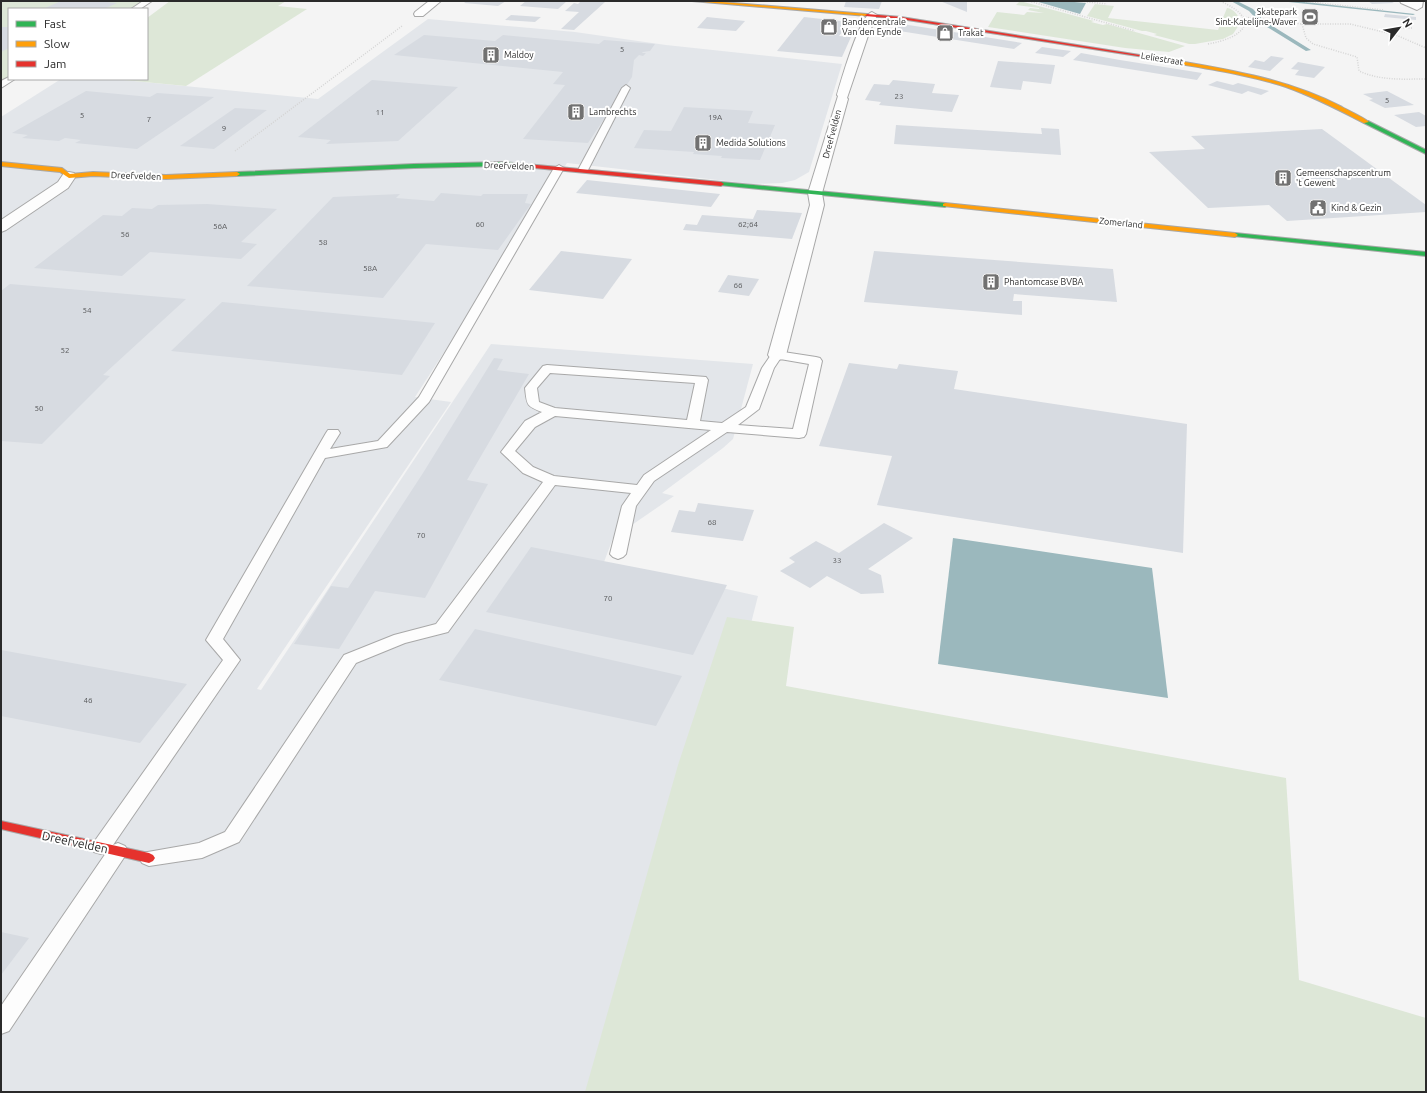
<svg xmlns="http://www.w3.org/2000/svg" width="1427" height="1093" font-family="Ubuntu,sans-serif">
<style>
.built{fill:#e3e6ea}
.green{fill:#dde7d7}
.water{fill:#9bb8bd}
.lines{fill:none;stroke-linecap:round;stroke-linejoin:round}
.stream{fill:#9bb8bd;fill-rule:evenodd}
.building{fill:#d7dbe1}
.lane-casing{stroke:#a8a8a8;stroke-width:2}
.street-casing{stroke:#a8a8a8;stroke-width:2}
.fast-casing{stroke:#a8a8a8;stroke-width:2}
.slow-casing{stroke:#a8a8a8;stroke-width:2}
.jam-casing{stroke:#a8a8a8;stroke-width:2}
.path{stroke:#d5d5d5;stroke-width:1.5;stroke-dasharray:1 1.5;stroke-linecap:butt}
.lane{fill:#fdfdfd;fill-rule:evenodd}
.street{fill:#fdfdfd;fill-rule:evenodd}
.fast{fill:#30b455;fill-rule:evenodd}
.slow{fill:#ff9f0a;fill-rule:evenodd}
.jam{fill:#e5322d;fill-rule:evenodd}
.labels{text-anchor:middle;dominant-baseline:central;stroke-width:4;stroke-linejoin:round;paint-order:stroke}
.number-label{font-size:8px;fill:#555658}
.far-poi-label{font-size:9px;fill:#2a2a2a;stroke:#fff;text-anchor:start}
.far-street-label{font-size:9px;fill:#2a2a2a;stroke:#fff}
.near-street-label{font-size:12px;fill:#2a2a2a;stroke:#fff}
</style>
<rect width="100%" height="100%" fill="#f4f4f4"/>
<polygon class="built" points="428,19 575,32 666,45 842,64 809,172 795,180 782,183 753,184 567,163 415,397 451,402 257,689 261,690 491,344 753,364 733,439 723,448 662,493 674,496 613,538 604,562 758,596 631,1092 1,1092 1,117 61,79 113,79 318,99"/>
<g class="green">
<polygon points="1,1 143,1 129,9 9,9 9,77 1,82"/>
<polygon points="170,1 286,1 278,6 307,9 186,86 113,79 147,79 147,18"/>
<polygon points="1020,1 1094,21 1091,22 1103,25 1107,24 1185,46 1169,52 1125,48 988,27 997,12 1024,15 1027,12 1044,13 1028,10 1030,8 1039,9 1039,8 1016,5"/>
<path d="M1095,4L1114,6L1108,18L1218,30L1227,8C1234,9 1238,15 1241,22L1233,34L1223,39L1195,44H1189L1154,35L1157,34L1146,31H1142L1087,16Z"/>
<polygon points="727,617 794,627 786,686 1286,778 1299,980 1426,1018 1426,1092 585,1092 678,765"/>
</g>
<g class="water">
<polygon points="1035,1 1063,1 1086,3 1080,14"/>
<polygon points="953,538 1152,568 1168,698 938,664"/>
</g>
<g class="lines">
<g class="stream">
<polygon points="1231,1 1237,1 1253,9 1263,20 1311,50 1306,51 1259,22 1249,11"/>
<polygon points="1279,1 1296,1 1415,14 1413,15"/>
</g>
</g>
<g class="building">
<polygon points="61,1 97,1 117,3 104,9 43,9"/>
<polygon points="467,1 506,1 498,6 464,3"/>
<polygon points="526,1 567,1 558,9 520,6"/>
<polygon points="581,1 605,2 574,30 561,29 579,12 565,11 574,3 578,4"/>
<polygon points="846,1 882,1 879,9 844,7"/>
<polygon points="940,1 967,1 967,12"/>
<polygon points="1368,1 1390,1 1394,3 1372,4"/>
<polygon points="1385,14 1416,17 1416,20 1384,17"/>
<polygon points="511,15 541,17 535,22 505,20"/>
<polygon points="707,17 745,21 736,31 697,28"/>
<polygon points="804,17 850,22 839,36 851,37 842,57 777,51"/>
<polygon points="902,24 928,28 1022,43 1014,49 893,30"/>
<polygon points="1,27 9,27 9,48 1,52"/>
<polygon points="424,35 495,41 503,35 599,44 604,40 655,44 650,51 643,52 642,53 646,53 643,56 639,55 634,60 632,77 588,143 523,139 565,85 553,84 563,72 394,55"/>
<polygon points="1042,47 1056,49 1071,51 1063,57 1035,53"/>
<polygon points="1081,53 1120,60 1202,73 1197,80 1073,60"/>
<polygon points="1271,56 1284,58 1270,71 1248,67 1255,60 1264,62"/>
<polygon points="998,61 1055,65 1051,84 1023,81 1021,90 990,87"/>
<polygon points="1298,62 1325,67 1314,78 1295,75 1299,70 1291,69"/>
<polygon points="372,80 458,87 398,141 326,144 331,140 298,137"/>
<polygon points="893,80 935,84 932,93 959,95 952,112 879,105 881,102 865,100 874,84 889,85"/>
<polygon points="1217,81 1233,85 1238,83 1269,91 1261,95 1248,91 1242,94 1208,85"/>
<polygon points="86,91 150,97 157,93 214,97 137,149 75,143 81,140 65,138 59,141 22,138 28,135 12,133"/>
<polygon points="1387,91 1414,105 1385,108 1369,100 1373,99 1363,94"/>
<polygon points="684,107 753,111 748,123 775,125 760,160 721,158 722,156 693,154 694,152 634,148 644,130 671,131"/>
<polygon points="235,108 267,110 214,149 180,146"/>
<polygon points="1419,112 1426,116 1426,126 1416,127 1394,115"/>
<polygon points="896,125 1042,134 1041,128 1059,129 1061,155 894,144"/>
<polygon points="1322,129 1426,205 1426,212 1287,221 1269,205 1208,208 1149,152 1205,149 1191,136"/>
<polygon points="587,180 720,194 711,207 576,193"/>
<polygon points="441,193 481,196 483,194 528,194 525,203 531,204 498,250 426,244 383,298 247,286 333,197 400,194 396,198 434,201"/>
<polygon points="207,204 277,209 241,242 257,244 241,259 150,252 122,276 34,268 103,215 122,216 132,208 152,209 158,205"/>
<polygon points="757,210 802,213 792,239 683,230 686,224 697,225 702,215 753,219"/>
<polygon points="561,251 632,259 603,299 529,290"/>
<polygon points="874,251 1113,269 1117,302 1014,294 1013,301 1022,301 1022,315 864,302"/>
<polygon points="728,275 759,279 749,296 718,292"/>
<polygon points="10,284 186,299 103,375 110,376 42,444 1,441 1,291"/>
<polygon points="222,302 435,323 402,375 171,351"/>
<polygon points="494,358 503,359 497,370 529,374 467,480 488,484 425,598 375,591 339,649 294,644 331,586 348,588 423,473"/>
<polygon points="849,363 897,369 899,364 958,371 954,389 1187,424 1183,553 877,505 892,456 819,446"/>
<polygon points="698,503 754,510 743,541 671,532 679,510 695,512"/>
<polygon points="884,523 913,538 868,569 881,575 884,593 861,594 827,576 810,588 780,571 795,562 789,558 816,541 839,553"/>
<polygon points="531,547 727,585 693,655 486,612"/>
<polygon points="475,629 682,676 656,726 439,680"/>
<polygon points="1,650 187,684 140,743 1,716"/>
<polygon points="1,932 29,938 1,975"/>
</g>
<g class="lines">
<defs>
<g id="lane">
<polygon points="143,1 152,1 140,9 131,9"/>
<polygon points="9,77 9,79 15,79 1,88 1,81"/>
<polygon points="626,85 630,88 588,170 586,172 580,172 578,170 622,88"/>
<polygon points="559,165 564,168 429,402 387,447 325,458 223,639 240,660 113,845 118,843 125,846 128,851 125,856 9,1031 1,1034 1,1006 106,853 101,854 94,852 91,847 94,842 223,660 206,640 326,433 328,430 338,430 340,433 330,449 378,441 419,397 554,168"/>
<path d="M777,351L816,357L820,358L822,361L806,434L804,437L799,438L727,432L654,481L636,506L626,554L623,557L618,559L613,557L610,554L622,506L631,493L555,485L448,632L405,643L356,663L239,842L202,858L149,866L142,863L139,858L142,853L199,843L225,832L344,655L394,635L436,624L543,482L523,473L501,452L525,421L542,412C526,406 527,405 525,388L543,366L547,365L706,377L708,380L700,421L722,423L746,407L762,368L773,352ZM780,359L809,364L793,429L738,425L759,409L774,368ZM550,373L695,383L687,420L555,408L539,402L537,388ZM555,416L711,430L644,475L637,485L554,476L533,467L515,451L535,427Z"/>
</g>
<g id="street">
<polygon points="429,1 441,1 423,16 415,16 414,14 415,12"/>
<polygon points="1400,1 1423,1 1422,7 1417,10 1401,3"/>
<path d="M872,12L877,15L869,33L847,98L848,99L822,193L824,205L786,355L783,359L777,360L771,359L768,355L810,205L808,193L838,96L837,95C841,81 860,15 872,12Z"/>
<polygon points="69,172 74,173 76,176 68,188 6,230 1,232 1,220 58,182 64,173"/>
</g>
<g id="fast">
<polygon points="1364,121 1368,121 1426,150 1426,154 1364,123"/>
<polygon points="502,162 526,164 529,166 526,168 502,166 414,168 237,176 234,174 237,172 414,164"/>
<polygon points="721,182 945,203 948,205 945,207 719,185 719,183"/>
<polygon points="1235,233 1426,252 1426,256 1233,236 1232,235"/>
</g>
<g id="slow">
<polygon points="692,1 710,1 867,14 869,15 867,16"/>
<path d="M1144,55C1211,67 1281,75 1342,107C1351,112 1361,116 1369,122L1364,123C1339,110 1314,97 1286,87C1240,72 1190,67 1142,57V56Z"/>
<polygon points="1,162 62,168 70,174 93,172 166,175 237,172 240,174 237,176 166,179 93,176 69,178 60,172 1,166"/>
<polygon points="945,203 1235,233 1238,235 1235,237 943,206 943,204"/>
</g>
<g id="jam">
<polygon points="867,14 901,17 1146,56 1144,57 901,19 865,16"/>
<polygon points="526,164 721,182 724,184 721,186 524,167 523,166"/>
<polygon points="1,821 149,853 153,855 155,858 153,861 149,863 1,829"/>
</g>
</defs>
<use href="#lane" class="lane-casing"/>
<use href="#street" class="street-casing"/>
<use href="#fast" class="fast-casing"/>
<use href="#slow" class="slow-casing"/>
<use href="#jam" class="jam-casing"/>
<g class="path">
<polyline points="1029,1 1135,31"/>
<polyline points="1077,1 1107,4"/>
<polyline points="1300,1 1384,10"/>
<polyline points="1243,17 1302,24 1350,24 1396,35 1426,48"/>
<path d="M1302,24L1306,38L1313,44L1357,57L1359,71C1381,81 1403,79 1426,79"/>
<polyline points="1381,29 1412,28"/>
<path d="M1208,44C1243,38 1263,20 1220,1"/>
<polyline points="235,151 402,26"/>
</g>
<use href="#lane" class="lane"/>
<use href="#street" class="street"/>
<use href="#fast" class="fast"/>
<use href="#slow" class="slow"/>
<use href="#jam" class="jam"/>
</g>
<defs>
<symbol id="stadium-square" viewBox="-11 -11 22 22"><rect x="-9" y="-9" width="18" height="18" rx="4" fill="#717171" stroke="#fff"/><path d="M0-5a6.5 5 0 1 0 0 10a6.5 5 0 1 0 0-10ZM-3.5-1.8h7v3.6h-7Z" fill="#fff"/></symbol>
<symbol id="shop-square" viewBox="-11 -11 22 22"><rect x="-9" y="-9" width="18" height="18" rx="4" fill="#717171" stroke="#fff"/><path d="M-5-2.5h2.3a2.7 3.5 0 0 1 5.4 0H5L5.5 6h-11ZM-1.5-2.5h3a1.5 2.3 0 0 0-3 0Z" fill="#fff"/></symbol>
<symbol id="building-square" viewBox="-11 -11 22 22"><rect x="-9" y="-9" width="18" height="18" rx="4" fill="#717171" stroke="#fff"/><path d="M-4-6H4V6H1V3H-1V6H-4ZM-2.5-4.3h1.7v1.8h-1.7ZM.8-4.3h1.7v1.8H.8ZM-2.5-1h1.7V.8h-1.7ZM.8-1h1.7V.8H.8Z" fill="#fff"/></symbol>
<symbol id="civic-square" viewBox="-11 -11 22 22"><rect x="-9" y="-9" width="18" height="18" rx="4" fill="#717171" stroke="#fff"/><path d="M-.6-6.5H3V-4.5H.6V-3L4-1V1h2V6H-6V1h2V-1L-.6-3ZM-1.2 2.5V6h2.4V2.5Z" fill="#fff"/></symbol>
</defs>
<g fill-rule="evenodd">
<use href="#stadium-square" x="1300" y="7" width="20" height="20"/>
<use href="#shop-square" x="819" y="17" width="20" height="20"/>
<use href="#shop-square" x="935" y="23" width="20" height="20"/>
<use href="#building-square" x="481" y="45" width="20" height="20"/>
<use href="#building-square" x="566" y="102" width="20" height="20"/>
<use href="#building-square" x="693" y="133" width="20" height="20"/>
<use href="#building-square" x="1273" y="168" width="20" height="20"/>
<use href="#civic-square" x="1308" y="198" width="20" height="20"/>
<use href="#building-square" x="981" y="272" width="20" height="20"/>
</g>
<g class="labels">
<g class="number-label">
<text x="622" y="49">5</text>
<text x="899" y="96">23</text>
<text x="1387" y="100">5</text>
<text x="380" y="112">11</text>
<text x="82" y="115">5</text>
<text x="715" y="117">19A</text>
<text x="149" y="119">7</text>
<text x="224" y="128">9</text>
<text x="480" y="224">60</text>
<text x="748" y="224">62;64</text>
<text x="220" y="226">56A</text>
<text x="125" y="234">56</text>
<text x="323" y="242">58</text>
<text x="370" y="268">58A</text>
<text x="738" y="285">66</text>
<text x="87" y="310">54</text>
<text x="65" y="350">52</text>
<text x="39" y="408">50</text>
<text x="712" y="522">68</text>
<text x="421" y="535">70</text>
<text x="837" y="560">33</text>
<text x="608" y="598">70</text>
<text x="88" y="700">46</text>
</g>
<g class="far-poi-label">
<text x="1297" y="12" text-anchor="end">Skatepark<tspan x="1297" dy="10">Sint-Katelijne-Waver</tspan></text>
<text x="842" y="22">Bandencentrale<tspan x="842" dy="10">Van den Eynde</tspan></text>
<text x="958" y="33">Trakat</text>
<text x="504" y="55">Maldoy</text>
<text x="589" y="112">Lambrechts</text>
<text x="716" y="143">Medida Solutions</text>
<text x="1296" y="173">Gemeenschapscentrum<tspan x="1296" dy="10">'t Gewent</tspan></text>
<text x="1331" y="208">Kind &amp; Gezin</text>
<text x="1004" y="282">Phantomcase BVBA</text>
</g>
<g class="far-street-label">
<text transform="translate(1162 59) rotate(9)">Leliestraat</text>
<text transform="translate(832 134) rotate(-75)">Dreefvelden</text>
<text transform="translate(509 166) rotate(2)">Dreefvelden</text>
<text transform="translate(136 176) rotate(2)">Dreefvelden</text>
<text transform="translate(1121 223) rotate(6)">Zomerland</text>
</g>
<g class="near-street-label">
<text transform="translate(75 842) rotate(12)">Dreefvelden</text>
</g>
</g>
<rect width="1427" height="1093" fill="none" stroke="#2a2a2a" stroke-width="4"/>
<rect x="8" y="8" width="140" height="72" fill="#ffffff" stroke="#aaaaaa"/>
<rect x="16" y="21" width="20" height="6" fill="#30b455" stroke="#aaaaaa"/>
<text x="44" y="28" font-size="12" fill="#2a2a2a">Fast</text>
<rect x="16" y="41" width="20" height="6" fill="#ff9f0a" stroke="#aaaaaa"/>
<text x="44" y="48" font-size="12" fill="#2a2a2a">Slow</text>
<rect x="16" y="61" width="20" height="6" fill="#e5322d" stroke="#aaaaaa"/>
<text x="44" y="68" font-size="12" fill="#2a2a2a">Jam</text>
<g transform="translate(1399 28) rotate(59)" stroke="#ffffff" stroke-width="3" paint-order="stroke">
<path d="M0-3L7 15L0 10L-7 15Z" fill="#2a2a2a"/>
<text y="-6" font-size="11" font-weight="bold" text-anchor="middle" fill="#2a2a2a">N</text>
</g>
</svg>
